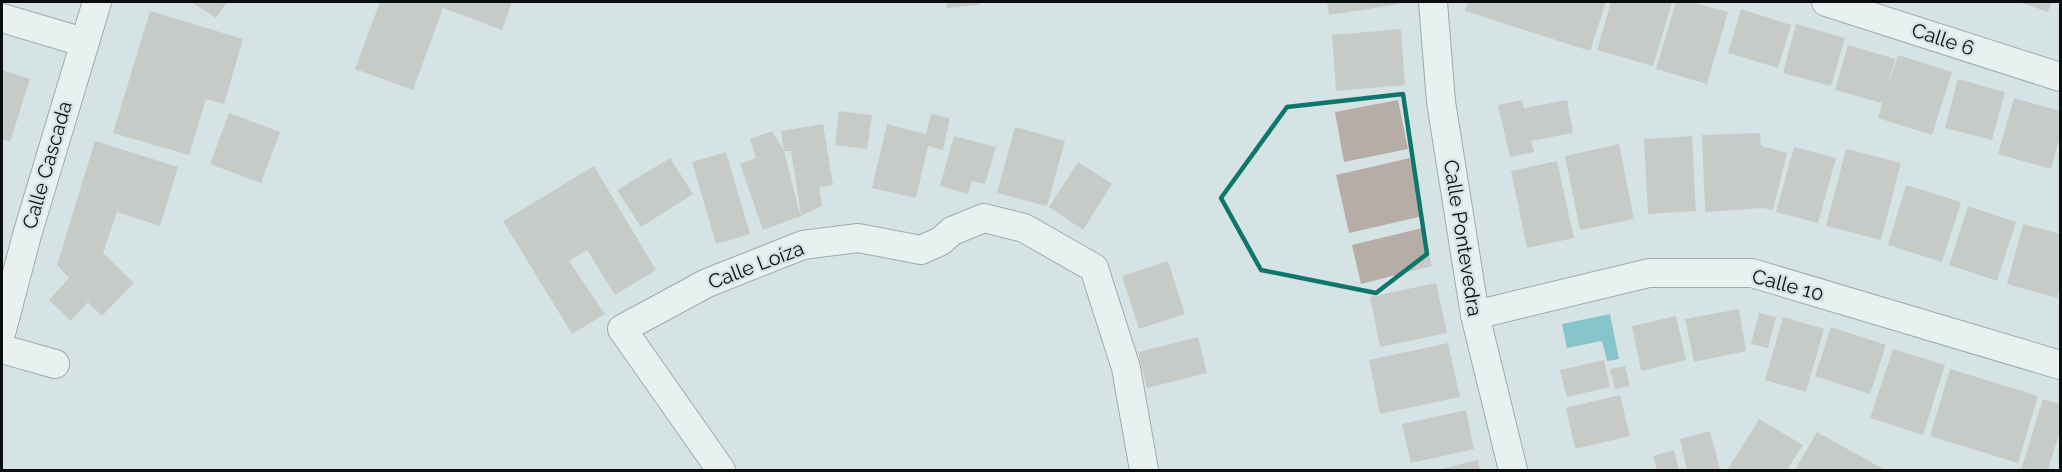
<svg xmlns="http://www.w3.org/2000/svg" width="2062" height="472" font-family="Raleway,sans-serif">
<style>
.water{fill:#27a1b0}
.building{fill:#b7ada7;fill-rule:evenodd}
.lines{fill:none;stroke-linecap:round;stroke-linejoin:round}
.street-casing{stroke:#5c6768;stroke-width:30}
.street{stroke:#fff;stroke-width:28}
.marked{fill:none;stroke:#0f766e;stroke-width:4.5;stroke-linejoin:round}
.labels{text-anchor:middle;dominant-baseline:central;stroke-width:4.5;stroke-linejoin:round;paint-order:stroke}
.street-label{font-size:20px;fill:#090d0d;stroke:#d6e3e4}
</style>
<rect width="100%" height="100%" fill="#d6e3e4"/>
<polygon class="water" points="1610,314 1619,359 1607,361 1602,341 1567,348 1562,324"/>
<g class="building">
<polygon points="191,2 227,2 216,18"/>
<polygon points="380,2 512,2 502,30 443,8 413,90 355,69"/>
<polygon points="947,2 979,2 980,5 947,8"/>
<polygon points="1327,2 1400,2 1400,4 1329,15"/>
<polygon points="1468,2 1606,2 1590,51 1465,11"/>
<polygon points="1611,2 1672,2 1653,66 1597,50"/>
<polygon points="1676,2 1691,2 1728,12 1707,84 1656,69"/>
<polygon points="2019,2 2052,2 2048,12"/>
<polygon points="1741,9 1791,25 1778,68 1728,53"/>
<polygon points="150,11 243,39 224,104 206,99 189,155 113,133"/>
<polygon points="1796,24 1845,38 1831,86 1783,73"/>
<polygon points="1401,29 1405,85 1336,91 1332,35"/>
<polygon points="1848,45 1895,59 1888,86 1898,55 1952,72 1932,135 1878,118 1882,103 1835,90"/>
<polygon points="2,70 30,79 10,142 2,139"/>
<polygon points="1958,79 2005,92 1992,140 1945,128"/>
<polygon points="2014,98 2060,111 2060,136 2051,169 1998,154"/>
<polygon points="1398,100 1408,149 1344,162 1335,112"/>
<polygon points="1522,100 1524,108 1567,100 1573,133 1531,141 1534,152 1510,157 1498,105"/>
<polygon points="839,111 872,115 867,149 835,145"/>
<polygon points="229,113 280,132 261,183 210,164"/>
<polygon points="931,114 950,118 943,150 928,146 916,198 872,188 887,124 926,134"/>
<path d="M823,124L833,185L819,187L822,206L801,216L763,230L740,164L756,158L750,139L772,131L784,151L781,131ZM784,151H791L801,214H800Z"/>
<polygon points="1015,127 1065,141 1047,206 997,193"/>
<polygon points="1760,133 1761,146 1787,153 1773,210 1763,208 1705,212 1702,135"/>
<polygon points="954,136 996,147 985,184 972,181 968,194 940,186"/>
<polygon points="1692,136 1696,211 1648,214 1644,139"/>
<polygon points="95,141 178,167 160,226 117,212 103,253 134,283 102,316 88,302 71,321 49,300 69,278 57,265"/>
<polygon points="1619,144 1634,219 1580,230 1565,156"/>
<polygon points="1794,147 1836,158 1818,223 1776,212"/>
<polygon points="1846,149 1901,163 1881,240 1826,226"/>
<polygon points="726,152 750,234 716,244 692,162"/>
<polygon points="670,158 693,194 641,227 617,190"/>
<polygon points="1410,158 1423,216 1349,233 1336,175"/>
<polygon points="1557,161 1574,238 1527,248 1511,171"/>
<polygon points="1078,162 1112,184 1083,230 1049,207"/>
<polygon points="594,166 656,270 615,295 587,250 569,261 605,314 572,334 503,221"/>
<polygon points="1906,185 1961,202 1942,262 1888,245"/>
<polygon points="1968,206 2016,222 1997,281 1949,265"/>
<polygon points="2023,224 2060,234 2060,286 2057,298 2007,284"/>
<polygon points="1422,228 1432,266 1361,284 1352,245"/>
<polygon points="1168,261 1185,314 1139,329 1122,276"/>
<polygon points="1436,283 1447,333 1380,347 1370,297"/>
<polygon points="1739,309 1746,351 1694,362 1685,319"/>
<polygon points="1759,313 1776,317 1768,348 1751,344"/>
<polygon points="1676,316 1686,360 1641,371 1632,326"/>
<polygon points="1783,317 1824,329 1806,392 1765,380"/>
<polygon points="1831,327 1886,345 1870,394 1815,376"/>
<polygon points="1198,337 1207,373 1147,388 1138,352"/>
<polygon points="1448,343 1460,397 1380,414 1369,360"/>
<polygon points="1893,349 1945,365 1923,435 1870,418"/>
<polygon points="1604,360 1610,387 1567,397 1560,370"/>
<polygon points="1625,366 1630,386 1615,389 1610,369"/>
<polygon points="1950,369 2038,396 2018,463 1930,436"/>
<polygon points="1620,395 1630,436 1575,449 1566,408"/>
<polygon points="2043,399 2060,404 2060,431 2048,470 2021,470"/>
<polygon points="1466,410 1474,449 1411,463 1402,424"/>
<polygon points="1759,419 1803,445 1787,470 1730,470 1728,469"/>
<polygon points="1710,431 1720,470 1687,470 1680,439"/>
<polygon points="1817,432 1885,470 1795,470"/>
<polygon points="1674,450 1679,470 1657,470 1653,456"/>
<polygon points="1478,460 1480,470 1437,470"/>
</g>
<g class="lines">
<defs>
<g id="street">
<polyline points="1433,2 1441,102 1475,315 1513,470"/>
<polyline points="1826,2 2060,77"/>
<polyline points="2,18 83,42"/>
<polyline points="1475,315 1649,273 1752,273 2060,365"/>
<polyline points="2,330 27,235 97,2"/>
<polyline points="2,349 55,364"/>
<polyline points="721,470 622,329 707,283 803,245 858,238 921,250 941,241 952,231 984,218 1024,228 1094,268 1126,368 1144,470"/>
</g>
</defs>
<use href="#street" class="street-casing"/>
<use href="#street" class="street"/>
</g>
<path d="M0 0H2062V472H0ZM1403,94L1427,254L1376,293L1261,270L1221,198L1287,107Z" fill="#d6e3e4" fill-opacity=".55" fill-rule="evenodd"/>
<path class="marked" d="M1403,94L1427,254L1376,293L1261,270L1221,198L1287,107Z"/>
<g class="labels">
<g class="street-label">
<text transform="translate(1943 39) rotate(18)">Calle 6</text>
<text transform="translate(47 165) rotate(-74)">Calle Cascada</text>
<text transform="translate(1463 238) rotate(81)">Calle Pontevedra</text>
<text transform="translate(756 265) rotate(-21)">Calle Loíza</text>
<text transform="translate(1788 285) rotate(15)">Calle 10</text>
</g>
</g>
<rect width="2062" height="472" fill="none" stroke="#090d0d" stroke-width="6"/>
</svg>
